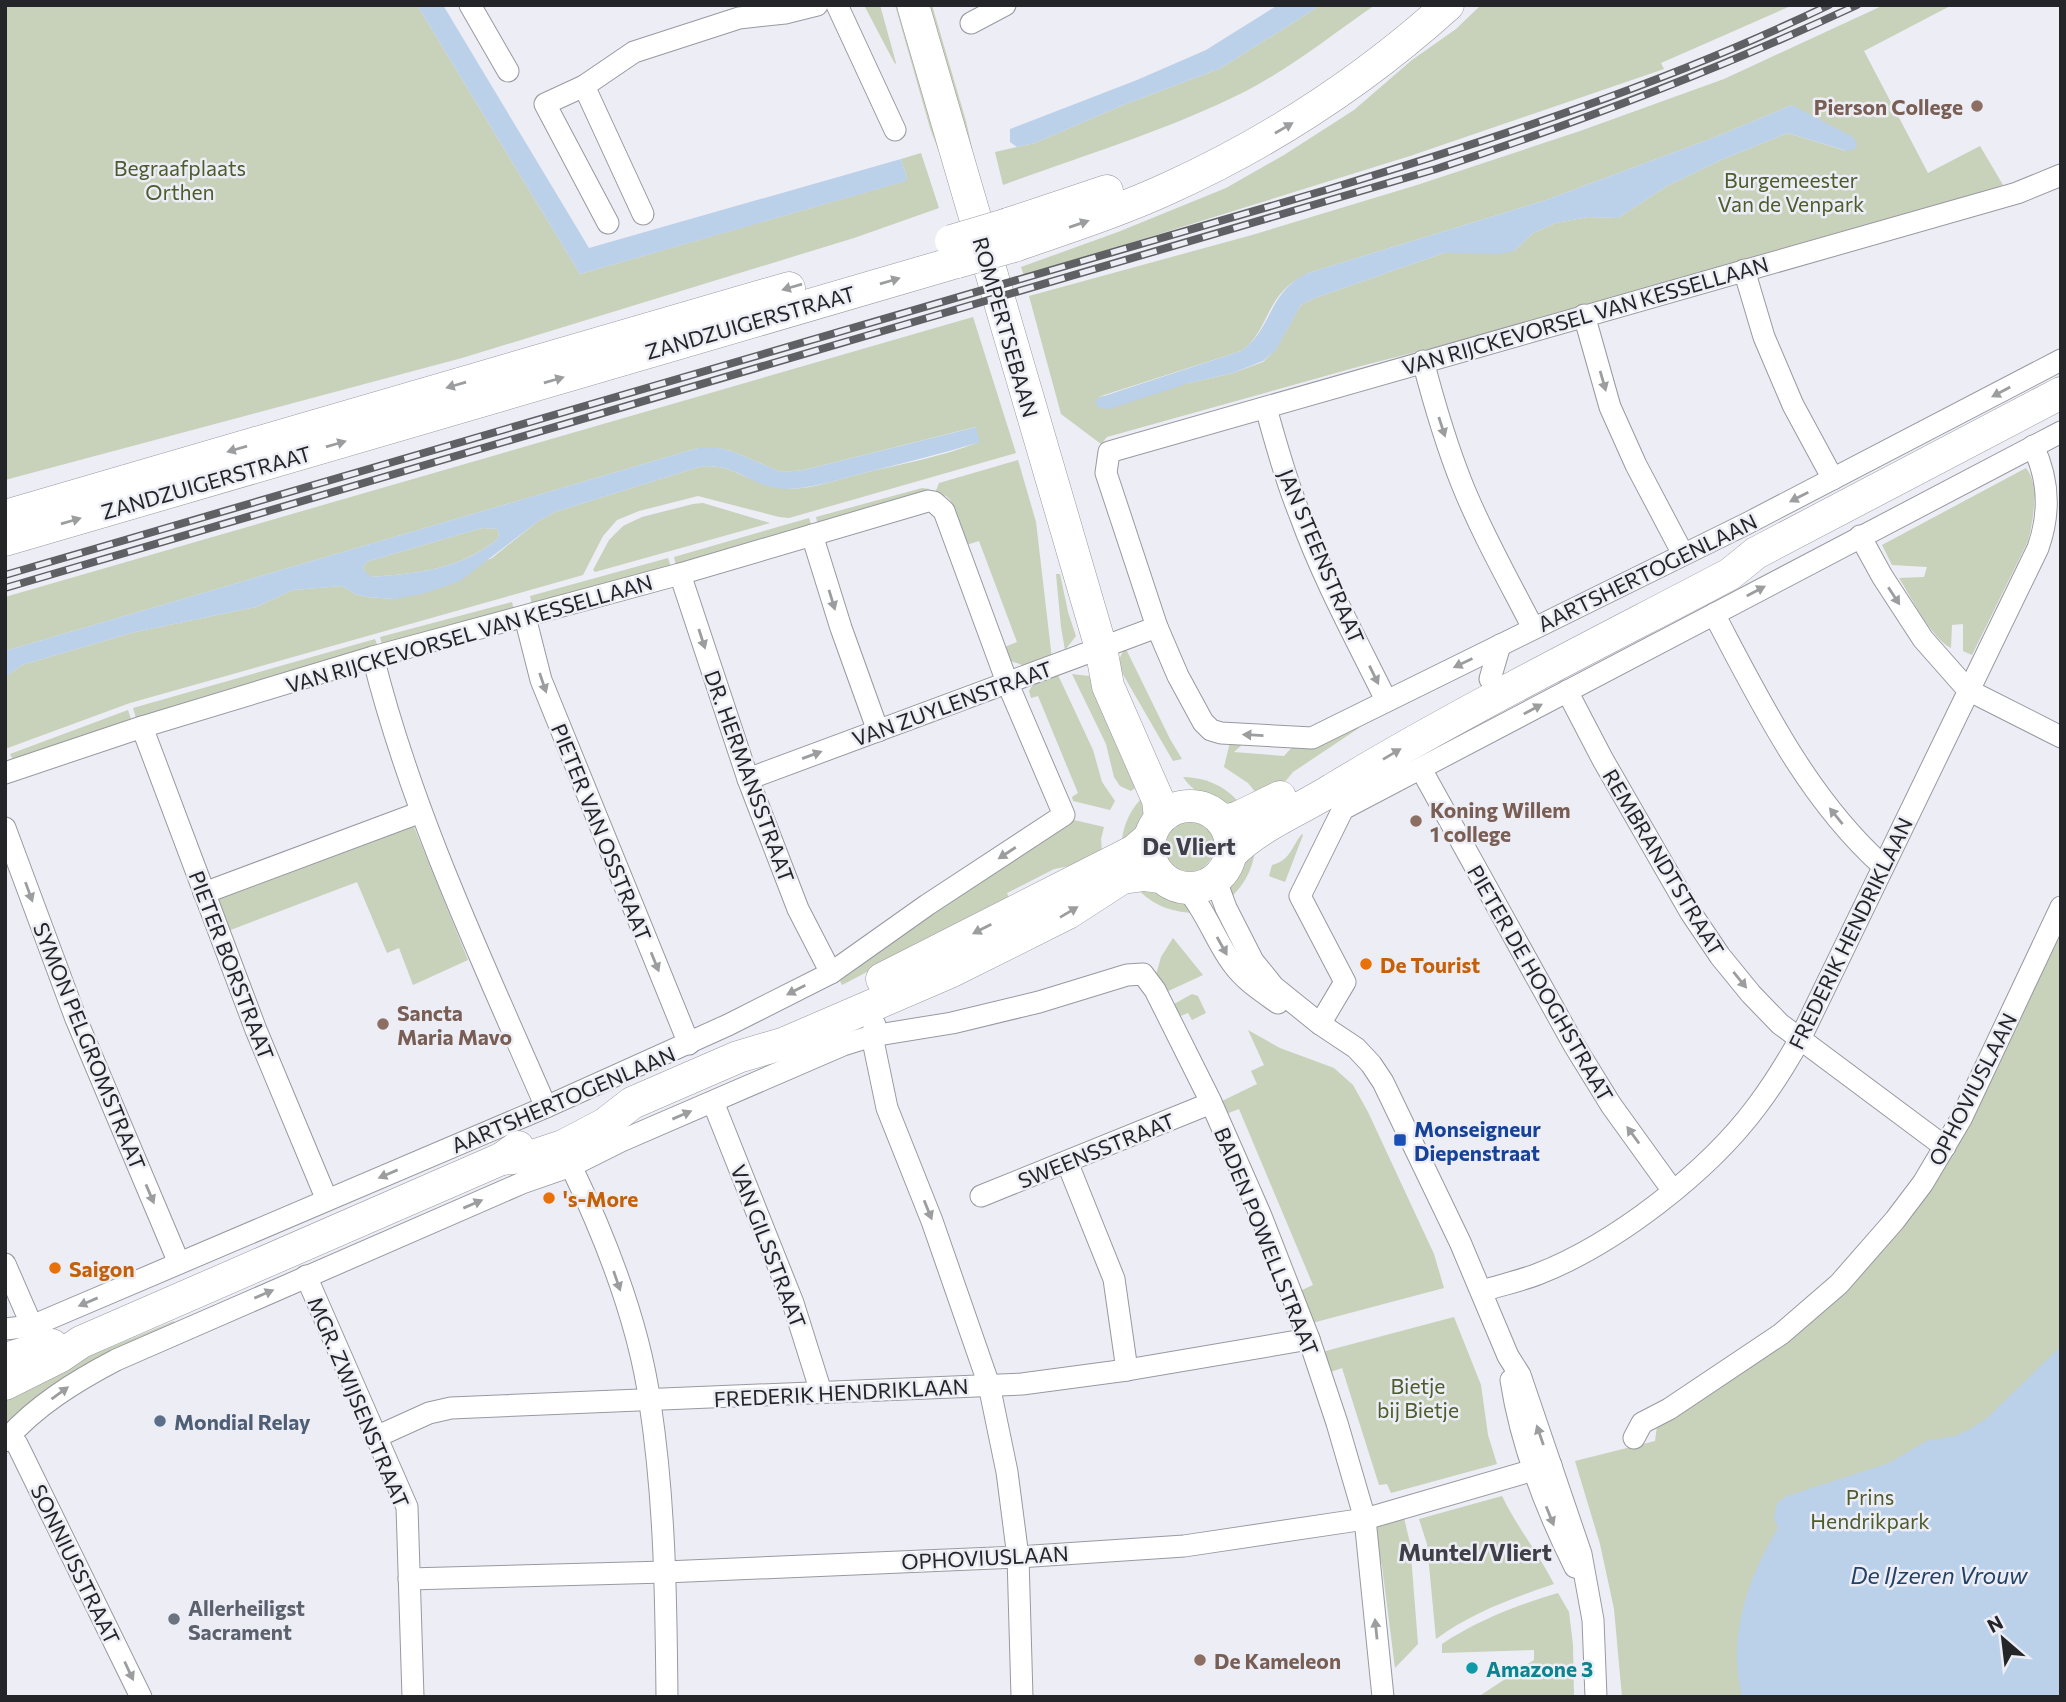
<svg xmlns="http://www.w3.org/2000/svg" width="2066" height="1702" font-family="Commissioner,sans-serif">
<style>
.green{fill:#c8d1b9;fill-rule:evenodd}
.water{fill:#bbd0e9;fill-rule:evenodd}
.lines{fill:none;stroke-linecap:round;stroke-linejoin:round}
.street-casing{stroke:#9899a1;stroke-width:23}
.secondary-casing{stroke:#9899a1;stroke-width:33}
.street{stroke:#fff;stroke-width:21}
.secondary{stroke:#fff;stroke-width:32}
.rail-casing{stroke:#5f6064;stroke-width:8}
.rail{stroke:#ecedf5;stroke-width:5;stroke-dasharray:16;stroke-linecap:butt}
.secondary-bridge-casing{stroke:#9899a1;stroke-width:33;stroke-linecap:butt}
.secondary-bridge{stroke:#fff;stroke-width:32}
.oneway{fill:#9c9d9e}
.education-dot{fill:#8d6e63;stroke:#ecedf5;stroke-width:2.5}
.food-dot{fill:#e8710a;stroke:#ecedf5;stroke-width:2.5}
.transit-dot{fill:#1a4fb4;stroke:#ecedf5;stroke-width:2.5}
.service-dot{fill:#5c6f8a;stroke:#ecedf5;stroke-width:2.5}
.worship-dot{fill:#6b7280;stroke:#ecedf5;stroke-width:2.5}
.culture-dot{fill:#0f9aa8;stroke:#ecedf5;stroke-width:2.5}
.labels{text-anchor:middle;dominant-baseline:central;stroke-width:5;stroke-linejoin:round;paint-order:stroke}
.education-label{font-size:21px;font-weight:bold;fill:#785e54;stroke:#ecedf5;text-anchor:start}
.park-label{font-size:21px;fill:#4c5c2d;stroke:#ecedf5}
.street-label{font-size:21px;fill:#242528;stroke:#ecedf5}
.food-label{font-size:21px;font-weight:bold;fill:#c56008;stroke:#ecedf5;text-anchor:start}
.transit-label{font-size:21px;font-weight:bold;fill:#164399;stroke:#ecedf5;text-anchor:start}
.service-label{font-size:21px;font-weight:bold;fill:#4e5e75;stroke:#ecedf5;text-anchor:start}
.worship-label{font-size:21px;font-weight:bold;fill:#5b616d;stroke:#ecedf5;text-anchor:start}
.culture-label{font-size:21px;font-weight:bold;fill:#0d838f;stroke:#ecedf5;text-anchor:start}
.neighbourhood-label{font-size:23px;font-weight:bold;fill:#3f4047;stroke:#ecedf5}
.water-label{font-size:23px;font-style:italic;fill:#234265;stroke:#ecedf5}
.quarter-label{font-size:24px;font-weight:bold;fill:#3f4047;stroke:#ecedf5}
</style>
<rect width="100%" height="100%" fill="#ecedf5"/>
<g class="green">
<polygon points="5,5 417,5 580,274 905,181 907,178 901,159 921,153 939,208 854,238 462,358 5,480"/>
<polygon points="864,5 880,5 896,63 895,64"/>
<polygon points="895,5 902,5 962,213 930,128"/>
<polygon points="924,5 932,5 966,121 985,205"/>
<path d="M1321,5H1375C1333,34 1292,67 1246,91C1169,130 1084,155 1003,185L995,152L1035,143L1121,106L1221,68Z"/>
<polygon points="1481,5 1793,5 1661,63 1664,69 1410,156 1024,276 1021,267 1118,232 1226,188 1284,155 1354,110 1412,60 1456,29"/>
<path d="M1884,5H1952L1864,51L1928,173L1980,146L2003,185L1946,204L1550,318L1361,366L1107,437L1101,444L1061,414L1029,296L1252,235L1417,185L1580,131L1724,79ZM1792,105L1846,151L1788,133L1721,160L1667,186L1618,218L1588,217L1556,223L1533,233L1514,251L1444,253L1315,298L1301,305L1275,350L1263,362L1233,373L1189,383L1098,397L1241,351C1263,337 1266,308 1284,290C1290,283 1300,278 1308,273L1546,200L1718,136Z"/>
<path d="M973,317L1016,453L789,518L779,517L698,496L639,511L617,520L603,536L583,575L130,703L5,749V677L22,665L135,632L256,607L293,590L342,586L355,594L367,597L394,599L492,558L537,522L555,512L699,467C732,462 749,484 780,488C806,492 835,480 860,474C900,464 942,457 979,442L975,427L804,470L781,472L731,451L718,448H698L5,651V597Z"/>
<polygon points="1018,460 1036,522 1052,659 1028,667 1008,660 1002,648 1017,642 979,541 966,545 951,501 946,496 935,493 939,483"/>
<path d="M2026,468C2040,484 2033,522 2028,541L1972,655L1963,651V624L1952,625L1951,648C1932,639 1911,597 1899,578L1924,577L1927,567L1892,565L1882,545Z"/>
<polygon points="922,488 929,489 930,493 818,526 816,517"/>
<polygon points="703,503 770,523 595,572 593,570 609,540 623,526 642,517 693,504"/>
<polygon points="809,518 812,527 676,566 674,557"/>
<path d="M482,528L498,529L499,538C459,570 420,573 370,577L363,569L366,562Z"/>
<polygon points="668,558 671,567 532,605 530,596"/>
<polygon points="1056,574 1060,574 1068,612 1076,636 1065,650 1061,627"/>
<polygon points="512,602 514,610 382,646 380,637"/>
<polygon points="375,639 378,647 219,692 136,718 133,708"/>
<polygon points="1125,647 1170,739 1182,759 1173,761 1117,664"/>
<path d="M1072,674L1089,676C1103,716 1120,746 1145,781L1131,791L1120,786L1114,777L1106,744Z"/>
<polygon points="1058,675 1093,750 1102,782 1115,801 1110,810 1073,801 1072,797 1078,793 1038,696 1031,698 1029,691 1034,683"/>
<polygon points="128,710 131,719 14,762 10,754"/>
<polygon points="1355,721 1359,728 1293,772 1279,789 1262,800 1248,783 1224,767 1230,742 1247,740 1234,752 1284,756 1297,742"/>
<path d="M1183,777C1209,778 1227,787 1243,807C1222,809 1195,795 1183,777Z"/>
<path d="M1149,791C1149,817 1142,831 1121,847C1123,823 1131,807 1149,791Z"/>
<path d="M1185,817C1205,818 1225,836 1212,857C1188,900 1129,835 1185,817Z"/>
<polygon points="1074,820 1104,827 1101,839 1102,854 1086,863 1054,869 1007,893 1009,898 842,985 840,981 975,881"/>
<polygon points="412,822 468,960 413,985 399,948 387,953 357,882 228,931 218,906 220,896"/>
<path d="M1302,834L1303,835L1285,882L1269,876L1272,865C1291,860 1291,847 1302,834Z"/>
<path d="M1256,842C1254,866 1247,882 1230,898L1228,878Z"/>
<path d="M1132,883C1157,889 1180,890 1195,913C1168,912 1150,904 1132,883Z"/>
<polygon points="2061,925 2061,1697 1622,1697 1614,1609 1600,1544 1575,1461 1655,1441 1657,1426 1900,1227"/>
<polygon points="1173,938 1203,975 1164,993 1155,978 1161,957"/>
<polygon points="1192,994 1198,996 1206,1013 1192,1020 1188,1013 1178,1017 1174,1004"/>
<polygon points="1248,1030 1280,1048 1334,1068 1353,1085 1368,1112 1434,1254 1444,1288 1312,1323 1300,1291 1313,1285 1239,1109 1226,1114 1220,1102 1257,1084 1251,1071 1264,1065"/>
<polygon points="1454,1317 1481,1385 1488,1435 1497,1464 1391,1493 1387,1484 1379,1485 1342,1368 1328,1373 1322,1352"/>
<polygon points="174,1321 176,1327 5,1426 5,1391"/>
<path d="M1502,1496C1517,1527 1538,1553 1554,1584C1512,1598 1471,1613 1436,1639L1427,1544L1419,1519Z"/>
<polygon points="1404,1518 1410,1543 1418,1644 1395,1668 1382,1566 1373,1527"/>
<path d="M1558,1593L1569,1612L1573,1645L1574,1697H1478L1534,1660V1650L1442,1653V1644C1478,1620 1517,1605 1558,1593Z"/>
</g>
<g class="water">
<polygon points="417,5 443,5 589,248 901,159 907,178 906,181 580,274"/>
<polygon points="1278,5 1321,5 1221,68 1121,106 1035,143 1017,147 1010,142 1010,129 1137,80 1206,50"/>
<path d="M1792,105L1853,137L1857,144L1855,149L1847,151L1788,133L1721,160L1667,186L1618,218L1588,217L1556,223L1533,233L1514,251L1499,254L1444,253L1315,298L1301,305L1275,351L1263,361L1233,373L1189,383L1109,409L1099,408L1095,402L1098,398L1241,351C1272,331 1268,291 1308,273L1546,200L1718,136Z"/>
<path d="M976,427L980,442C940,454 900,464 860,474C836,480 811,489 786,489C753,489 736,461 699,467L555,512L537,522L460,581L426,593L394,599L367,597L355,594L342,586L293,590L256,607L135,632L22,665L5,677V651L698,448H718L731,451L781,472L804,470ZM482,528L498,529L499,538C460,570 419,573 371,577L363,569L366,562Z"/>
<path d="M2061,1346V1697H1742C1727,1637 1748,1577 1778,1528L1774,1518L1777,1503L1787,1496L1889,1463L1926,1441L1955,1436L1970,1429L1987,1418Z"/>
</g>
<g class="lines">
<defs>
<g id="street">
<polyline points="470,5 508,71"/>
<polyline points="837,5 895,130"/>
<polyline points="971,23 1005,5"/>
<polyline points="584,86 643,214"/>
<polyline points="2061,175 2017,193 1109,452 1106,473 1157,627 1178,676 1203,722 1211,730 1221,733 1312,738 1748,523 2061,360"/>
<polyline points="608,223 545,104 584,86 634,52 739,18 785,13 817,5"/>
<polyline points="1744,270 1764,337 1793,405 1833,479"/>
<polyline points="1584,315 1610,407 1636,465 1683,554"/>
<path d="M1423,361C1434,403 1446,444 1462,484C1482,534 1509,581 1533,628"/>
<path d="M1266,408C1276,444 1286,480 1300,515C1323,579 1356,639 1386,700"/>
<polyline points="812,535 841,628 878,731"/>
<polyline points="1860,536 1882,576 1923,639 1968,690 2061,737"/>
<polyline points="680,574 748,779 798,909 831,973"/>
<path d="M1714,614C1761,703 1807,798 1883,866"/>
<polyline points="525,617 541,680 689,1044"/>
<path d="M373,657C412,813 482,960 546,1107"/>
<polyline points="1490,679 1500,645"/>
<polyline points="1567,691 1603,760 1691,913 1720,956 1751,994 1780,1024 1945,1147"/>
<polyline points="142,727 256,1030 327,1200"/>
<polyline points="1421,769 1574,1045 1611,1105 1673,1191"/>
<polyline points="5,773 142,727 373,657 680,574 928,501 934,502 944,511 1007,682 1064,815 927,905 831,973 728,1025 546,1107 32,1326 5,1329"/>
<polyline points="748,779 1157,627"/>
<polyline points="5,828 76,1019 179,1263"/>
<polyline points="1218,877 1219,889 1226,908 1253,961 1274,987 1320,1024 1356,1048 1371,1064 1383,1082 1460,1242 1508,1356 1520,1375 1581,1554 1593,1620 1596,1697"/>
<path d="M1186,888C1206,911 1215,940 1232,963C1245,981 1261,991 1278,1003"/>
<polyline points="204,893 421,812"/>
<polyline points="1320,1024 1345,982 1300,896 1343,809 2061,432"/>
<polyline points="875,1025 872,1036 887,1108 932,1221 989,1385 1007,1472 1018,1557 1022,1697"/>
<polyline points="713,1102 793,1303 821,1392"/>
<polyline points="1067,1162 1114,1279 1127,1370"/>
<path d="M571,1166C606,1239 639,1323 650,1403C665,1501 666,1599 667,1697"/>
<polyline points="981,1196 1211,1103"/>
<polyline points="5,1264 32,1326"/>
<polyline points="306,1276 407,1507 413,1697"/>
<path d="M1482,1291C1501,1285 1520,1281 1538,1274C1615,1244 1708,1172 1757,1106C1773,1085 1787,1062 1800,1039L2038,548C2050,514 2049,479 2033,446"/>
<path d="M1511,1380C1521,1446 1545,1507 1575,1567"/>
<polyline points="5,1436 17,1444 141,1697"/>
<polyline points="376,1437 429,1413 451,1408 1022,1384 1127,1370 1309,1339"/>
<polyline points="1634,1438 1642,1423 1669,1409 1781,1334 1839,1284 1895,1220 1923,1183 1961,1119 2061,907"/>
<path d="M5,1441C35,1406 76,1381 116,1360L522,1183L571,1166L621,1141L843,1045L872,1036L952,1023L1039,1002L1127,975L1143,974L1155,990L1210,1100L1261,1216L1309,1339L1337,1423L1365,1519L1383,1697"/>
<polyline points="409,1579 665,1572 1018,1557 1184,1546 1365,1519 1551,1465"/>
</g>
<g id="secondary">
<polyline points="913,5 1101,648 1108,686 1158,800 1160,818"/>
<polyline points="1008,224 1107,191"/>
<path d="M1014,246C1066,228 1119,211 1169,188C1270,142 1365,80 1448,5"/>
<polyline points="5,516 789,288"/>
<polyline points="5,540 957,262"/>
<circle cx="1190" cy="847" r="41"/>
<polyline points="1223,821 1237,818 1280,797"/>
<path d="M1231,854C1258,826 1300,810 1333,789C1462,711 1597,644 1730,574L1756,553L2061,393"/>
<polyline points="882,979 1134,851 1149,838"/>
<polyline points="501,1159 533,1156 563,1146 605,1124 632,1103 738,1057 785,1043 952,971 1068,913 1122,878 1145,875 1161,877"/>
<polyline points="5,1359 52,1345"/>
<polyline points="5,1384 59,1357 81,1342 501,1159 518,1147"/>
</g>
</defs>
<use href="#street" class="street-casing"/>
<use href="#secondary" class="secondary-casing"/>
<use href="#street" class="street"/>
<use href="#secondary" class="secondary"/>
<defs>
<g id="rail">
<path d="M5,575L1326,190C1497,138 1667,83 1829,5"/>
<path d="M5,588L1436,169C1580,122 1720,69 1857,5"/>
</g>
</defs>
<use href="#rail" class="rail-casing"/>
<use href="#rail" class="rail"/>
<defs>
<g id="secondary-bridge">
<polyline points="951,241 1008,224"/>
<polyline points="957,262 1014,246"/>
</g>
</defs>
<use href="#secondary-bridge" class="secondary-bridge-casing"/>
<use href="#secondary-bridge" class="secondary-bridge"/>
</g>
<defs><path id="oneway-solid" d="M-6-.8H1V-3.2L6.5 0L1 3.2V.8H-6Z" transform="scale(1.75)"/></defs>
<g class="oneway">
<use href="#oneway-solid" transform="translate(1284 128) rotate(-30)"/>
<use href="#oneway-solid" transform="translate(1079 224) rotate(-19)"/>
<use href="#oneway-solid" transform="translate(890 281) rotate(-16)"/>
<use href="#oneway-solid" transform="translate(792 287) rotate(164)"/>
<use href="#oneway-solid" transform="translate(554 380) rotate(-16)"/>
<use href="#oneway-solid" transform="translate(1603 381) rotate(74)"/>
<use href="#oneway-solid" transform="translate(456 385) rotate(164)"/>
<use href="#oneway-solid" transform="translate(2001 392) rotate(152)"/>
<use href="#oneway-solid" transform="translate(1442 427) rotate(72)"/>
<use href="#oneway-solid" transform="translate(336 444) rotate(-16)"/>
<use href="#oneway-solid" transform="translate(237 449) rotate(164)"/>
<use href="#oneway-solid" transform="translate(1799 497) rotate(153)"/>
<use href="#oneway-solid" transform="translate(71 521) rotate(-16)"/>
<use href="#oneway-solid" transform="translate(1756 591) rotate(-28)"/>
<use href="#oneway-solid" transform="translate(1894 596) rotate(57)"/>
<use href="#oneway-solid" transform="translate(832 600) rotate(73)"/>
<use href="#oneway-solid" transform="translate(702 639) rotate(72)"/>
<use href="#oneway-solid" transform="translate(1463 663) rotate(154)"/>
<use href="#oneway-solid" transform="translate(1374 675) rotate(64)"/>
<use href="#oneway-solid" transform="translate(543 683) rotate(71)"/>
<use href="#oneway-solid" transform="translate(1533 709) rotate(-28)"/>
<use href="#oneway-solid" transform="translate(1253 735) rotate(-177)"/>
<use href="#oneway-solid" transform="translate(1392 754) rotate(-31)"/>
<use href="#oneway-solid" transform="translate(812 755) rotate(-20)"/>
<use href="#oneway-solid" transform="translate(1836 816) rotate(-129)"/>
<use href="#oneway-solid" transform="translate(1007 853) rotate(147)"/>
<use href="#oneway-solid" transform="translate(29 892) rotate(70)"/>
<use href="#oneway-solid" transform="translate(1069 912) rotate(-31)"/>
<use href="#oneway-solid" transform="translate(982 929) rotate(153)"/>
<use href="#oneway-solid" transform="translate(1222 946) rotate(61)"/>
<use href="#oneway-solid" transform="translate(655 962) rotate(68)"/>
<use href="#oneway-solid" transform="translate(1740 980) rotate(51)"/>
<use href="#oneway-solid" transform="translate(796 990) rotate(153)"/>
<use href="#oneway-solid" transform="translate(682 1115) rotate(-23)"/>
<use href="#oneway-solid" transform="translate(1633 1135) rotate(-126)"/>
<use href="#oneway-solid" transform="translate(388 1174) rotate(157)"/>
<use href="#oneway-solid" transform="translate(150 1194) rotate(67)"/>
<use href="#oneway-solid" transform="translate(473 1204) rotate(-23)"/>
<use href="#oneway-solid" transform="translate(928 1210) rotate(68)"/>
<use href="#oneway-solid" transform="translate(617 1281) rotate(71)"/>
<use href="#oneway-solid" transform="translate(264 1294) rotate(-23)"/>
<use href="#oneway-solid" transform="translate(88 1302) rotate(157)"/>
<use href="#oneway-solid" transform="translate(60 1393) rotate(-36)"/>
<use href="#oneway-solid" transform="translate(1540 1435) rotate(-109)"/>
<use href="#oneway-solid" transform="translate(1550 1516) rotate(68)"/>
<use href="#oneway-solid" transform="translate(1376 1629) rotate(-96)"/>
<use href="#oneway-solid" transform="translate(129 1671) rotate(65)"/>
</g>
<g class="education-dot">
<circle cx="1977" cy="106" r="7"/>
<circle cx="1416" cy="821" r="7"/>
<circle cx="383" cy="1024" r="7"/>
<circle cx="1200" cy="1660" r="7"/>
</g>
<g class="food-dot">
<circle cx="1366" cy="964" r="7"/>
<circle cx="549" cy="1198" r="7"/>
<circle cx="55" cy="1268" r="7"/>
</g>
<rect class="transit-dot" x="1393" y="1133" width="14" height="14" rx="3.5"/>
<circle class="service-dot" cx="160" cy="1421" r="7"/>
<circle class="worship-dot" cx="174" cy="1619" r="7"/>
<circle class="culture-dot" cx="1472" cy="1668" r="7"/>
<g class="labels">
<g class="education-label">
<text x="1963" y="106" text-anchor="end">Pierson College</text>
<text x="1430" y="809">Koning Willem<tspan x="1430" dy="24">1 college</tspan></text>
<text x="397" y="1012">Sancta<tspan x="397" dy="24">Maria Mavo</tspan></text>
<text x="1214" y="1660">De Kameleon</text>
</g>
<g class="park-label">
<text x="180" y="167">Begraafplaats<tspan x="180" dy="24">Orthen</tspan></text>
<text x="1791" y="179">Burgemeester<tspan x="1791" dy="24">Van de Venpark</tspan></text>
<text x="1418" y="1385">Bietje<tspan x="1418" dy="24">bij Bietje</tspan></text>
<text x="1870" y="1496">Prins<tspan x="1870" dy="24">Hendrikpark</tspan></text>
</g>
<g class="street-label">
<text transform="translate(1585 315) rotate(-16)">VAN RIJCKEVORSEL VAN KESSELLAAN</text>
<text transform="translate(750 322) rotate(-16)">ZANDZUIGERSTRAAT</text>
<text transform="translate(1006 327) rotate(74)">ROMPERTSEBAAN</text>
<text transform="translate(206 482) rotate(-16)">ZANDZUIGERSTRAAT</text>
<text transform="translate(1322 556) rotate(67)">JAN STEENSTRAAT</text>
<text transform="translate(1647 572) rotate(-26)">AARTSHERTOGENLAAN</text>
<text transform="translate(469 633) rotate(-16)">VAN RIJCKEVORSEL VAN KESSELLAAN</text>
<text transform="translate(952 703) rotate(-20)">VAN ZUYLENSTRAAT</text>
<text transform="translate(750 776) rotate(70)">DR. HERMANSSTRAAT</text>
<text transform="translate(602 832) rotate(68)">PIETER VAN OSSTRAAT</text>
<text transform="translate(1664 862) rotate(59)">REMBRANDTSTRAAT</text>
<text transform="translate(1850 933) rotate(-64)">FREDERIK HENDRIKLAAN</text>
<text transform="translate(232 965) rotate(69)">PIETER BORSTRAAT</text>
<text transform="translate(1541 983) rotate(60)">PIETER DE HOOGHSTRAAT</text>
<text transform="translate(90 1046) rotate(68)">SYMON PELGROMSTRAAT</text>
<text transform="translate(1972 1089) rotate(-63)">OPHOVIUSLAAN</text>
<text transform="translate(563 1099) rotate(-23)">AARTSHERTOGENLAAN</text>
<text transform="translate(1096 1150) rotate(-22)">SWEENSSTRAAT</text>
<text transform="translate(1267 1241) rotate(68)">BADEN POWELLSTRAAT</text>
<text transform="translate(769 1246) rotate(69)">VAN GILSSTRAAT</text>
<text transform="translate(841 1392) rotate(-3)">FREDERIK HENDRIKLAAN</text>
<text transform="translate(359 1402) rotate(67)">MGR. ZWIJSENSTRAAT</text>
<text transform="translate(985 1557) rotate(-3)">OPHOVIUSLAAN</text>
<text transform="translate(76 1564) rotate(64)">SONNIUSSTRAAT</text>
</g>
<g class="food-label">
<text x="1380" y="964">De Tourist</text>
<text x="563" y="1198">'s-More</text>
<text x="69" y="1268">Saigon</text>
</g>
<g class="transit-label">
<text x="1414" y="1128">Monseigneur<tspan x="1414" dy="24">Diepenstraat</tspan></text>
</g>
<g class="service-label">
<text x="174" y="1421">Mondial Relay</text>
</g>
<g class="worship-label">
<text x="188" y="1607">Allerheiligst<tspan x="188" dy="24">Sacrament</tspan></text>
</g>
<g class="culture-label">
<text x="1486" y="1668">Amazone 3</text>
</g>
<g class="neighbourhood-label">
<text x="1189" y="846">De Vliert</text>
</g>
<g class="water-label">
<text x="1939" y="1575">De IJzeren Vrouw</text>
</g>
<g class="quarter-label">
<text x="1475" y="1551">Muntel/Vliert</text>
</g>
</g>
<rect width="2066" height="1702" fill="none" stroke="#242528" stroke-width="14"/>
<g transform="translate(2003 1639) rotate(332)" stroke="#ecedf5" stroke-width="5" paint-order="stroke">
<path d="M0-5L12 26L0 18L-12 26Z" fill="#242528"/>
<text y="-10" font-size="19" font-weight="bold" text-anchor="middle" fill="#242528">N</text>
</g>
</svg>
